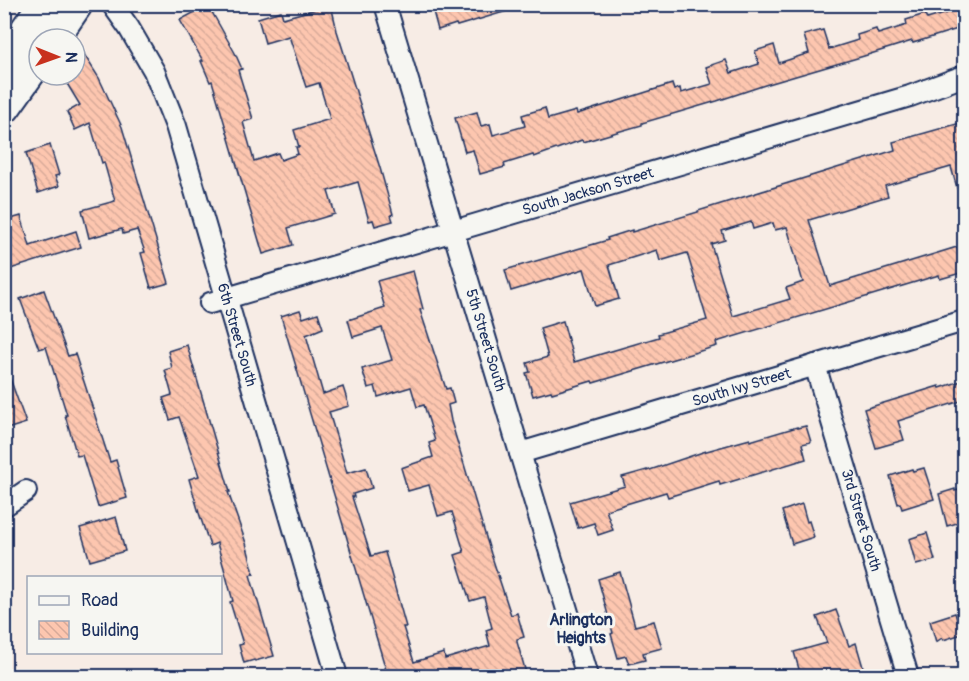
<svg xmlns="http://www.w3.org/2000/svg" width="969" height="681" font-family="Pangolin,sans-serif">
<style>
.building{fill:url(#building-back-hatch);stroke:#1b2f5e;stroke-width:1.5;fill-rule:evenodd}
.lines{fill:none;stroke-linecap:round;stroke-linejoin:round}
.minor-casing{stroke:#1b2f5e;stroke-width:24}
.primary-casing{stroke:#1b2f5e;stroke-width:36}
.minor{stroke:#f6f6f2;stroke-width:20}
.primary{stroke:#f6f6f2;stroke-width:32}
.labels{text-anchor:middle;dominant-baseline:central;stroke-width:6;stroke-linejoin:round;paint-order:stroke}
.street-label{font-size:15px;fill:#1b2f5e;stroke:#f6f6f2}
.neighbourhood-label{font-size:16px;font-weight:bold;fill:#1b2f5e;stroke:#f6f6f2}
</style>
<defs>
<pattern id="building-back-hatch" width="6" height="6" patternUnits="userSpaceOnUse" patternTransform="scale(1.5)"><rect width="6" height="6" fill="#fdc6af"/><path d="M-1 5l2 2M0 0l6 6M5-1l2 2" fill="none" stroke="#d8aa99"/></pattern>
</defs>
<rect width="100%" height="100%" fill="#f7ece5"/>
<filter id="ink" filterUnits="userSpaceOnUse"><feTurbulence type="fractalNoise" baseFrequency=".0167" numOctaves="2"/><feDisplacementMap in="SourceGraphic" scale="12" xChannelSelector="R" yChannelSelector="G"/><feConvolveMatrix kernelMatrix="1 2 1 2 8 2 1 2 1" color-interpolation-filters="sRGB"/></filter>
<g filter="url(#ink)">
<g class="building">
<polygon points="431,4 514,4 514,9 457,26 456,24 438,30"/>
<polygon points="208,5 235,53 242,69 238,70 253,119 243,122 254,161 278,153 281,160 298,154 296,147 299,147 294,130 330,119 319,83 306,87 289,36 265,43 258,18 281,11 283,18 331,5 337,31 380,168 393,214 391,215 393,221 375,226 373,220 369,221 358,182 328,191 335,214 288,228 293,245 263,254 212,81 210,82 201,61 203,61 180,20"/>
<polygon points="964,8 964,27 913,43 912,41 864,56 765,85 717,101 642,123 642,125 617,132 583,142 582,140 534,157 533,155 504,164 505,167 480,174 473,150 465,152 455,118 477,112 481,126 490,124 493,135 525,126 522,115 545,108 548,119 576,111 577,114 672,84 674,90 680,88 681,93 712,84 706,67 726,60 731,73 759,64 755,51 774,45 779,63 809,53 804,35 823,30 829,49 858,40 857,35 876,29 878,34 907,25 906,20 925,14 927,19"/>
<polygon points="75,40 99,78 122,127 169,283 151,288 141,253 145,252 137,230 123,234 122,229 89,238 82,210 115,201 104,162 102,163 90,123 75,130 67,112 80,105 63,77 67,75 75,75"/>
<path d="M964,122V197L960,198L951,167L885,186L888,196L809,220L830,286L957,247L964,272L940,279L939,275L716,342L717,346L593,383L592,381L552,393L551,391L533,396L526,373L530,372L527,363L548,357L540,328L563,321L574,362L659,337L658,334L707,320L687,253L660,261L657,250L609,265L619,299L595,306L584,269L511,291L505,270L608,240L607,238L632,230V232L698,212V211L895,150L893,142ZM751,222L753,229L773,223L775,230L787,227L803,282L786,288L790,299L733,316L711,244L725,240L722,231Z"/>
<polygon points="50,145 59,175 55,176 59,186 38,193 26,153"/>
<polygon points="21,216 30,246 76,231 81,247 4,271 4,221"/>
<polygon points="413,271 423,309 420,310 446,389 450,388 454,403 448,405 451,421 491,554 511,615 517,613 524,637 517,639 517,642 527,676 497,676 495,669 470,676 380,676 379,672 386,670 281,316 300,310 303,318 318,313 323,328 306,335 323,394 343,387 349,406 329,412 347,473 366,468 372,488 353,494 354,497 352,497 371,556 385,552 406,627 403,627 414,662 444,653 445,659 490,646 486,630 492,628 484,597 470,601 455,555 464,552 452,512 438,516 429,485 408,491 401,468 433,457 429,443 435,441 424,405 417,407 411,387 378,397 375,386 368,388 362,369 392,360 382,328 353,337 348,320 385,308 377,281"/>
<polygon points="44,290 68,356 75,354 110,462 116,460 127,498 98,507 82,455 77,456 65,415 67,415 46,347 39,349 20,299"/>
<polygon points="187,345 220,458 230,492 228,492 246,543 254,573 250,575 274,656 255,661 254,660 244,663 239,645 243,644 230,602 233,601 217,543 210,546 199,513 189,479 199,476 179,417 170,420 163,398 172,395 165,370 172,368 168,351"/>
<polygon points="4,370 7,370 26,423 4,430"/>
<polygon points="964,380 964,400 898,421 904,440 876,448 864,409 939,386 940,388"/>
<polygon points="806,426 811,442 802,444 806,459 720,485 719,481 668,497 666,492 606,510 613,530 598,535 594,523 578,528 570,502 625,486 622,477 647,470 647,471 703,452 750,439 750,441 797,427 797,428"/>
<polygon points="924,468 934,499 902,509 900,503 898,504 890,476 912,469 913,471"/>
<polygon points="955,489 955,491 962,489 964,498 964,521 947,526 939,494"/>
<polygon points="802,504 807,522 809,521 814,537 792,544 782,511"/>
<polygon points="116,517 125,551 90,561 80,528"/>
<polygon points="927,533 935,560 916,565 909,539"/>
<polygon points="620,572 635,626 654,621 662,648 643,653 645,660 629,664 626,656 618,658 611,634 613,633 598,579"/>
<polygon points="836,610 849,646 856,643 865,674 857,676 801,676 794,652 827,643 817,617"/>
<polygon points="955,613 962,634 943,640 942,638 936,642 930,621"/>
</g>
<g class="lines">
<defs>
<g id="minor">
<path id="s1" d="M112,4L129,28L154,71L176,126L337,676"/>
<path id="s2" d="M385,4L587,676"/>
<path id="s3" d="M210,303L910,96L964,76"/>
<path id="s4" d="M815,365L908,676"/>
<path id="s5" d="M520,453L964,321"/>
<polyline points="4,506 26,491"/>
</g>
<g id="primary">
<polyline points="52,39 76,4"/>
<polyline points="4,63 45,4"/>
<polyline points="4,107 39,58"/>
</g>
</defs>
<use href="#minor" class="minor-casing"/>
<use href="#primary" class="primary-casing"/>
<use href="#minor" class="minor"/>
<use href="#primary" class="primary"/>
</g>
</g>
<g class="labels">
<g class="street-label">
<text stroke="none"><textPath href="#s3" startOffset="394">South Jackson Street</textPath></text>
<text stroke="none"><textPath href="#s1" startOffset="356">6th Street South</textPath></text>
<text stroke="none"><textPath href="#s2" startOffset="351">5th Street South</textPath></text>
<text stroke="none"><textPath href="#s5" startOffset="231">South Ivy Street</textPath></text>
<text stroke="none"><textPath href="#s4" startOffset="162">3rd Street South</textPath></text>
</g>
<g class="neighbourhood-label">
<text x="581" y="620">Arlington<tspan x="581" dy="18">Heights</tspan></text>
</g>
</g>
<rect width="969" height="681" fill="none" stroke="#f6f6f2" stroke-width="24"/>
<rect x="12" y="12" width="945" height="657" fill="none" stroke="#1b2f5e" stroke-width="2" filter="url(#ink)"/>
<rect x="27" y="576" width="195" height="78" fill="#f6f6f2" stroke="#9ea6b7" stroke-width="1.5"/>
<rect x="39" y="596" width="30" height="9" fill="#f6f6f2" stroke="#9ea6b7" stroke-width="1.5"/>
<text x="81" y="606" font-size="18" fill="#1b2f5e">Road</text>
<rect x="39" y="621" width="30" height="18" fill="url(#building-back-hatch)" stroke="#9ea6b7" stroke-width="1.5"/>
<text x="81" y="636" font-size="18" fill="#1b2f5e">Building</text>
<g transform="translate(57 57) rotate(91)"><circle r="28" fill="#f6f6f2" stroke="#9ea6b7" stroke-width="1.5"/>
<path d="M0-4.5L10 22L0 15L-10 22Z" fill="#c8321e"/>
<text y="-9" font-size="16" font-weight="bold" text-anchor="middle" fill="#1b2f5e">N</text>
</g>
</svg>
